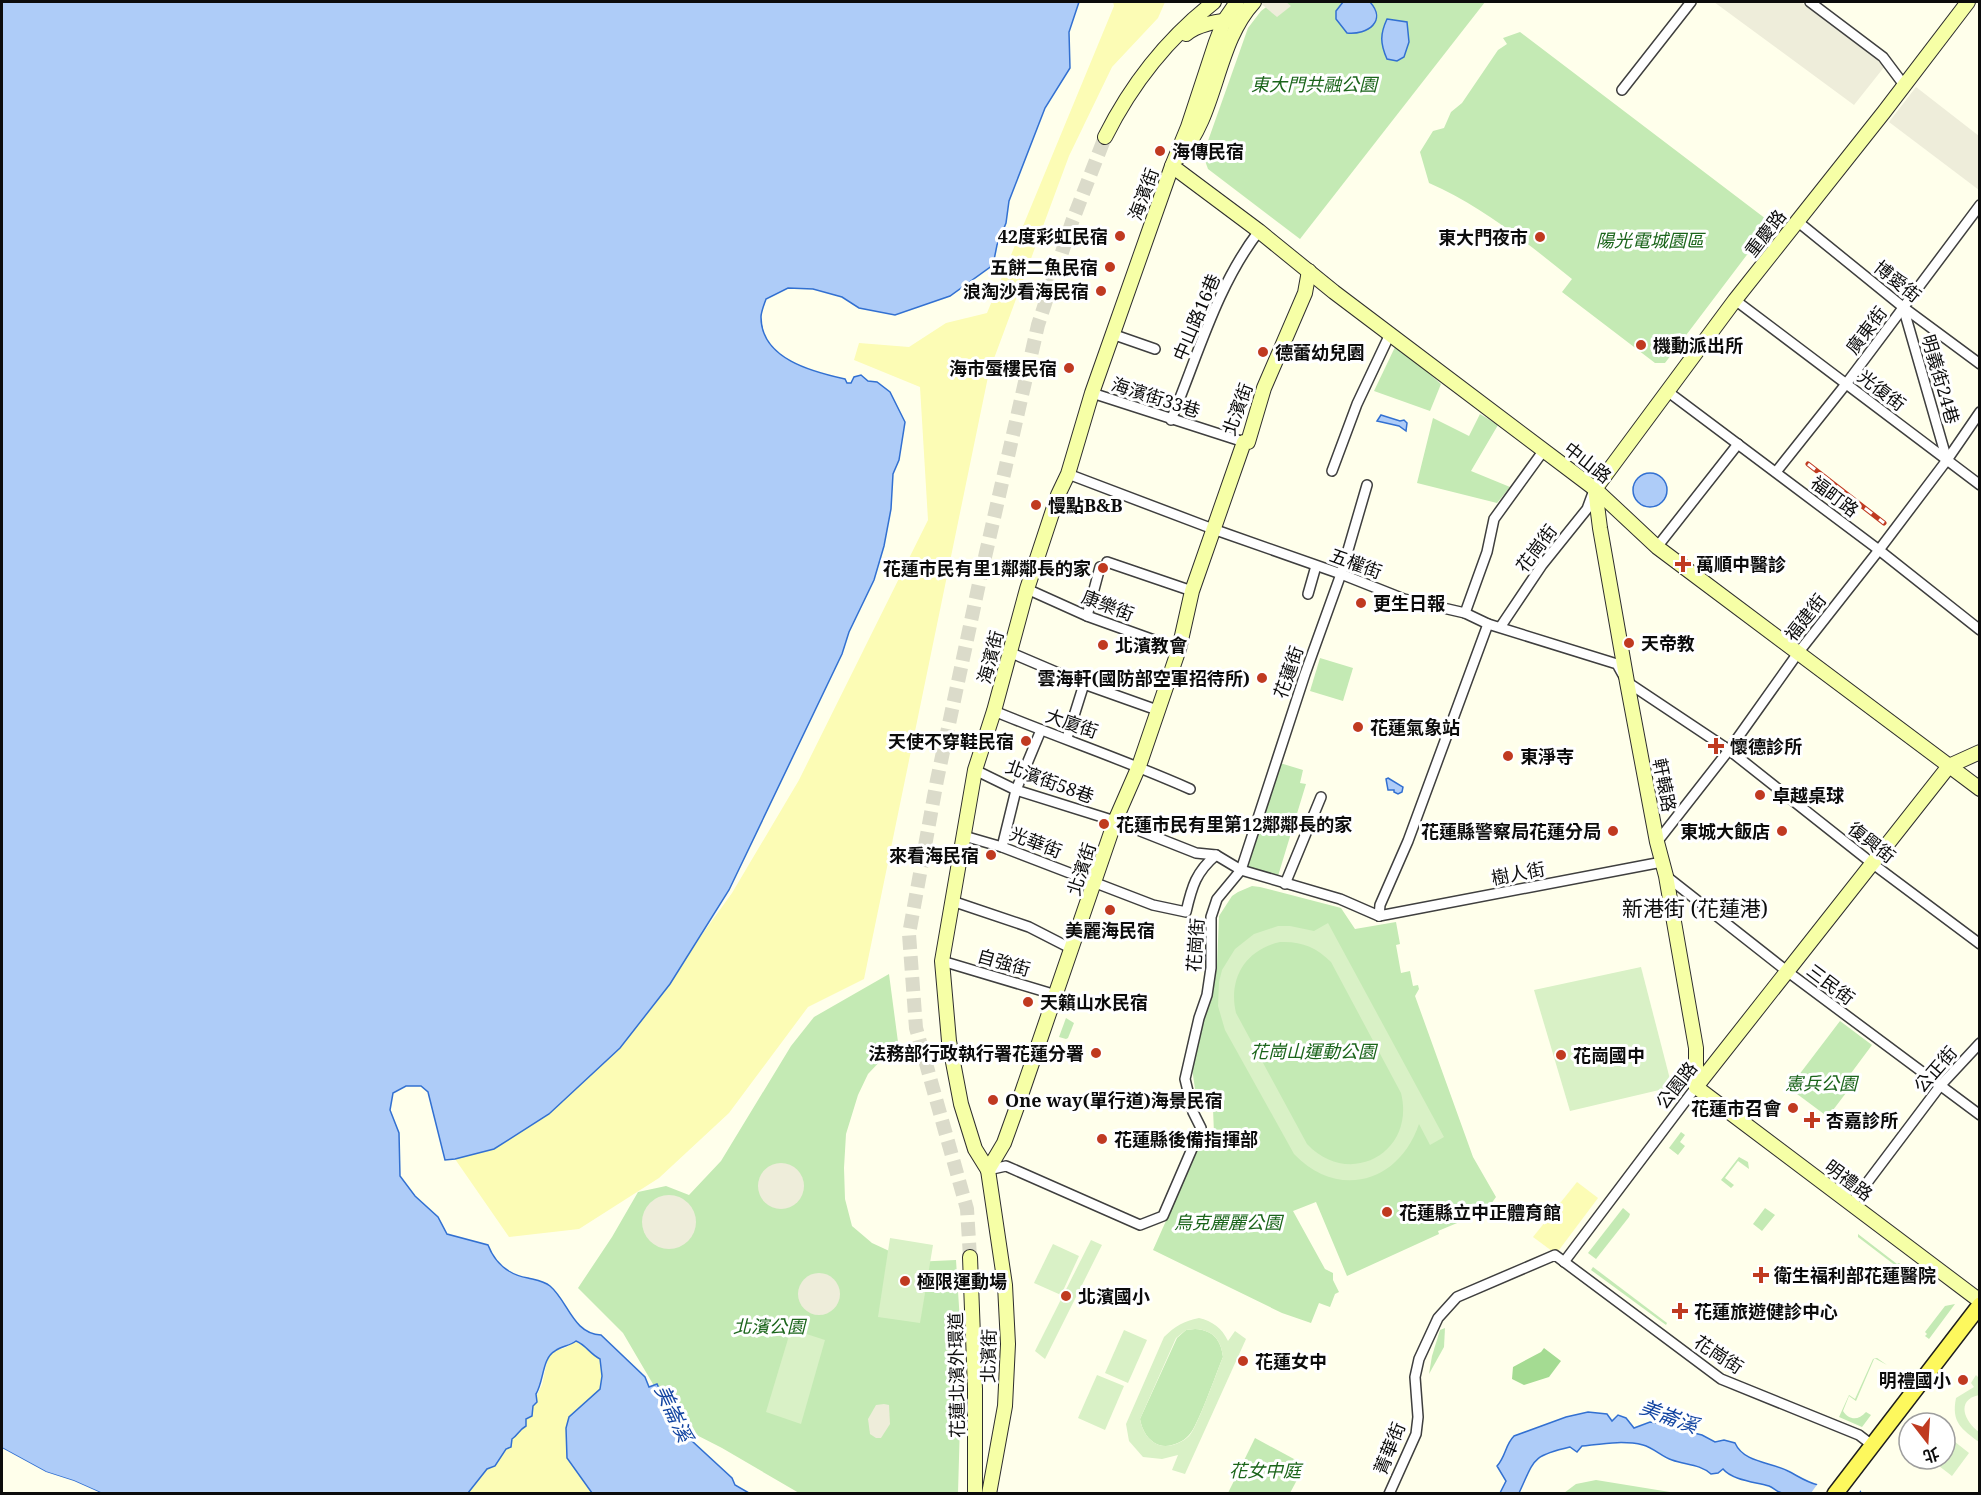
<svg xmlns="http://www.w3.org/2000/svg" width="1981" height="1495" font-family="'Noto Serif','Noto Sans TC',serif">
<style>
.green{fill:#c4eab4}
.forest{fill:#a4db92}
.sand{fill:#fcfcb5}
.pitch{fill:#d9f1c6;fill-rule:evenodd}
.plaza{fill:#eeedda}
.water{fill:#aeccf8;stroke:#3270d1;stroke-width:1.5}
.pier{fill:#ffffeb}
.lines{fill:none;stroke-linecap:round;stroke-linejoin:round}
.secondary-tunnel{stroke:#dbdbca;stroke-width:14;stroke-dasharray:14 7;stroke-linecap:butt}
.street-casing{stroke:#3f3f3f;stroke-width:12}
.secondary-casing{stroke:#2e2e2e;stroke-width:16}
.primary-casing{stroke:#1d1d1d;stroke-width:18}
.street{stroke:#fff;stroke-width:9}
.secondary{stroke:#f6ffa6;stroke-width:14}
.primary{stroke:#fdf85d;stroke-width:15}
.rail-casing{stroke:#c03a20;stroke-width:5}
.rail{stroke:#fff;stroke-width:3;stroke-dasharray:9;stroke-linecap:butt}
.poi-dot{fill:#c03a20;stroke:#fff;stroke-width:2}
.labels{text-anchor:middle;dominant-baseline:central;stroke-width:6;stroke-linejoin:round;paint-order:stroke}
.park-label{font-size:18px;font-style:italic;fill:#1b651b;stroke:#fff}
.poi-label{font-size:18px;font-weight:bold;fill:#0c0c0c;stroke:#fff;text-anchor:start}
.street-label{font-size:18px;fill:#0c0c0c;stroke:#fff}
.water-label{font-size:20px;font-style:italic;fill:#1244a1;stroke:#fff}
.quarter-label{font-size:21px;fill:#0c0c0c;stroke:#fff}
</style>
<rect width="100%" height="100%" fill="#ffffeb"/>
<g class="green">
<polygon points="1273,2 1485,2 1300,239 1208,169 1203,155 1248,28 1261,11"/>
<path d="M1520,32L1766,219L1768,227L1665,363H1655L1562,292L1572,279C1527,243 1482,206 1429,183L1420,152L1433,131L1444,128L1451,112L1462,103L1498,50L1507,44L1503,38Z"/>
<polygon points="1396,345 1441,384 1430,411 1374,391"/>
<polygon points="1480,414 1498,425 1471,471 1510,487 1497,503 1417,483 1433,418 1469,436"/>
<polygon points="1320,658 1353,668 1343,701 1310,691"/>
<polygon points="1280,763 1303,770 1300,783 1306,784 1278,876 1246,867"/>
<polygon points="1252,886 1260,887 1341,908 1355,929 1396,922 1400,944 1396,945 1401,973 1410,971 1413,986 1418,985 1419,989 1415,996 1473,1157 1496,1197 1486,1211 1438,1231 1439,1234 1347,1276 1316,1202 1293,1211 1325,1269 1333,1273 1333,1280 1339,1292 1335,1294 1330,1307 1319,1303 1311,1323 1282,1313 1153,1250 1198,1149 1204,1140 1214,1133 1213,1109 1196,1096 1192,1068 1217,966 1219,916 1232,896 1238,892"/>
<polygon points="889,974 898,1042 868,1074 858,1095 846,1134 844,1168 845,1199 852,1226 872,1243 913,1262 956,1260 962,1353 958,1493 799,1493 722,1448 677,1425 623,1333 578,1288 612,1237 638,1192 666,1186 689,1195 721,1161 791,1046 814,1017"/>
<polygon points="1066,1018 1074,1023 1068,1038 1066,1039 1059,1037"/>
<polygon points="1840,1021 1872,1045 1843,1084 1849,1089 1830,1114 1839,1120 1834,1126 1831,1124 1832,1120 1789,1088"/>
<polygon points="1681,1132 1685,1135 1680,1142 1685,1146 1678,1155 1669,1148"/>
<polygon points="1739,1157 1748,1162 1749,1169 1738,1161 1725,1178 1734,1185 1731,1188 1721,1180"/>
<polygon points="1623,1208 1630,1214 1629,1217 1596,1259 1588,1253"/>
<polygon points="1765,1208 1775,1215 1762,1231 1753,1224"/>
<polygon points="1858,1234 1897,1264 1899,1263 1922,1283 1921,1285 1858,1237"/>
<polygon points="1593,1267 1667,1323 1666,1325 1591,1270"/>
<polygon points="1955,1304 1929,1339 1925,1336 1927,1334 1925,1332 1945,1306"/>
<polygon points="1445,1328 1444,1347 1429,1374 1432,1356 1440,1330"/>
<path d="M1195,1329C1213,1330 1221,1340 1223,1357C1217,1371 1197,1428 1189,1435C1182,1443 1169,1448 1159,1445C1148,1441 1142,1430 1140,1419L1177,1338L1186,1330Z"/>
<path d="M1877,1358L1887,1365L1876,1359H1874L1856,1401L1849,1396L1843,1411C1849,1420 1858,1421 1866,1412L1871,1415L1862,1427L1839,1417L1849,1395L1855,1399L1873,1359Z"/>
<polygon points="1255,1438 1305,1465 1290,1493 1228,1493"/>
<polygon points="1596,1480 1676,1493 1564,1493 1576,1484"/>
</g>
<polygon class="forest" points="1544,1348 1561,1361 1549,1377 1524,1385 1512,1379 1513,1367 1541,1352"/>
<g class="sand">
<polygon points="1113,2 1165,2 1158,18 1112,67 1069,156 989,372 864,979 808,1007 729,1113 659,1178 579,1229 509,1237 455,1159 494,1149 549,1114 620,1048 732,893 799,780 928,520 920,387 854,360 859,343 909,347 946,323 987,313 1114,6"/>
<polygon points="1577,1182 1598,1198 1556,1254 1533,1237"/>
<path d="M576,1341C586,1345 590,1354 600,1359L602,1376L600,1389L569,1417L567,1458L592,1493L468,1494L487,1469L495,1466L512,1439L517,1435L542,1385L548,1357L556,1350L565,1348Z"/>
</g>
<g class="pitch">
<path d="M1328,923L1444,1137L1430,1145L1419,1124C1399,1183 1338,1200 1294,1154L1225,1030L1218,1006L1219,982L1222,970L1235,949L1254,934L1278,926H1290L1314,931ZM1280,942C1301,941 1316,947 1331,962L1401,1093C1416,1153 1349,1189 1307,1144L1236,1013C1228,979 1245,950 1280,942Z"/>
<polygon points="1641,967 1672,1087 1570,1111 1534,990"/>
<polygon points="890,1238 933,1245 920,1323 878,1317"/>
<polygon points="1091,1240 1102,1245 1045,1359 1035,1351"/>
<polygon points="1053,1244 1079,1256 1061,1295 1034,1283"/>
<path d="M1199,1318C1212,1321 1222,1328 1228,1341L1235,1331L1246,1339L1185,1474L1172,1470L1178,1455L1162,1459L1143,1457L1129,1441L1126,1424L1164,1337C1175,1326 1184,1321 1199,1318ZM1195,1329C1213,1330 1221,1340 1223,1357C1217,1371 1197,1428 1189,1436C1182,1443 1169,1448 1159,1445C1148,1441 1142,1430 1140,1419L1176,1338L1186,1330Z"/>
<polygon points="791,1329 825,1340 801,1424 766,1412"/>
<polygon points="1124,1330 1147,1340 1128,1383 1105,1373"/>
<polygon points="1097,1375 1124,1386 1105,1430 1078,1418"/>
<path d="M1976,1375L1979,1378V1395C1955,1400 1965,1422 1979,1432V1442C1962,1429 1951,1423 1956,1398L1974,1387L1971,1383Z"/>
<polygon points="1945,1434 1969,1453 1952,1476 1930,1459 1945,1459"/>
</g>
<g class="plaza">
<polygon points="1259,2 1286,2 1291,6 1277,17"/>
<polygon points="1714,2 1801,2 1885,66 1854,105"/>
<polygon points="1916,87 1979,136 1979,190 1889,122"/>
<circle cx="781" cy="1186" r="23"/>
<circle cx="669" cy="1222" r="27"/>
<circle cx="819" cy="1294" r="21"/>
<polygon points="884,1404 889,1405 890,1424 881,1438 876,1438 870,1434 868,1419 876,1405"/>
</g>
<g class="water">
<path d="M2,2H1079L1069,32L1070,68L1045,108L1009,201L1006,223L997,245L993,265L950,296L895,315L859,308L842,297L813,289L788,288L766,299C764,305 761,312 761,317C761,359 813,372 845,379L847,383H851L854,377L861,375L868,381L877,382L890,392L905,422L899,460L893,474L891,509L884,546L874,580L849,632L842,654L729,890L670,984L620,1048L549,1114L494,1149L455,1159L445,1160L428,1092L421,1086H406L393,1093L390,1110L399,1133L400,1176L415,1196L438,1217L447,1234L488,1245C495,1263 509,1275 528,1278C536,1280 544,1281 550,1286C568,1301 573,1334 601,1335L645,1377L649,1387L657,1384L679,1429L732,1478L735,1485L749,1493H592L567,1458L566,1428L569,1417L600,1389L602,1376L600,1359C590,1354 586,1345 576,1341C570,1346 561,1346 555,1351C542,1358 544,1381 536,1394L537,1402L533,1406L532,1416L526,1419V1426C519,1430 518,1435 512,1439L511,1447L506,1449L495,1466L487,1469L468,1493H101L74,1481L46,1472L2,1448Z"/>
<path d="M1343,2H1370C1387,21 1368,35 1347,33L1336,19V11Z"/>
<path d="M1387,19L1407,22L1409,42L1404,57L1397,61L1387,59C1380,43 1380,34 1387,19Z"/>
<polygon points="1381,415 1400,421 1404,420 1407,423 1406,431 1399,426 1377,421"/>
<circle cx="1650" cy="490" r="17"/>
<polygon points="1388,778 1403,787 1402,792 1398,794 1394,792 1394,790 1388,790 1386,779"/>
<path d="M1588,1412L1607,1414L1612,1421L1618,1415L1626,1418L1634,1428L1650,1422L1680,1427L1686,1431L1702,1435L1715,1442L1724,1440L1735,1443C1744,1463 1771,1462 1788,1471C1798,1476 1806,1482 1818,1485C1832,1488 1846,1489 1860,1491L1861,1493H1782C1777,1492 1774,1488 1769,1486C1755,1482 1732,1480 1723,1469L1718,1473L1711,1474C1700,1464 1686,1465 1672,1460C1662,1457 1654,1448 1643,1445C1623,1440 1601,1444 1582,1446L1577,1452L1570,1447C1531,1456 1535,1459 1519,1493H1500L1506,1481L1497,1466C1506,1456 1505,1445 1514,1436L1566,1417Z"/>
</g>
<g class="pier">
<polygon points="2,1448 46,1472 74,1481 101,1493 94,1494 44,1475 2,1451"/>
<polygon points="1819,1482 1861,1488 1862,1488 1858,1494 1811,1493"/>
</g>
<g class="lines">
<polyline class="secondary-tunnel" points="970,1257 967,1209 916,1028 909,934 937,780 980,579 1038,325 1072,222 1105,137"/>
<defs>
<g id="street">
<polyline points="1810,2 1883,57 1904,85"/>
<polyline points="1622,90 1691,2"/>
<polyline points="1797,221 1903,307 1980,364"/>
<polyline points="1735,300 1980,485"/>
<polyline points="1903,307 1947,460"/>
<polyline points="1112,334 1155,349"/>
<polyline points="1667,391 1879,550 1980,630"/>
<polyline points="1092,393 1244,442"/>
<path d="M1171,420C1198,356 1216,287 1259,231"/>
<polyline points="1332,471 1357,404 1390,334"/>
<polyline points="1776,472 1846,384 1980,205"/>
<polyline points="1068,474 1213,529 1341,574 1404,599 1465,613 1488,624 1617,664 1627,682 1729,750 1873,864 1980,944"/>
<polyline points="1657,547 1738,444"/>
<polyline points="1107,562 1192,591"/>
<polyline points="1027,589 1087,616 1179,649"/>
<polyline points="1308,594 1316,566"/>
<polyline points="1465,613 1487,552 1494,519 1544,450"/>
<polyline points="1087,616 1100,567"/>
<polyline points="1501,626 1542,565 1587,509 1594,490"/>
<polyline points="1009,652 1084,684 1157,710"/>
<path d="M994,711C1059,738 1125,760 1190,789"/>
<polyline points="1067,738 1084,684"/>
<polyline points="975,770 1016,790 1115,821 1196,853 1216,855 1241,870 1340,899 1379,916"/>
<path d="M964,836L1002,847L1153,905L1186,912C1192,886 1196,872 1216,855"/>
<polyline points="1657,842 1729,750 1798,653 1879,550 1947,460 1980,412"/>
<polyline points="1002,847 1016,790 1041,730"/>
<polyline points="1666,876 1788,972 1980,1115"/>
<polyline points="1285,884 1321,797"/>
<polyline points="952,901 1029,927 1072,949"/>
<polyline points="1379,916 1380,905 1408,841 1488,624"/>
<polyline points="1379,916 1662,862"/>
<polyline points="942,961 1056,995"/>
<polyline points="988,1170 1006,1166 1140,1225 1163,1216 1201,1128 1193,1112 1185,1079 1199,1018 1207,995 1211,968 1211,917 1217,899 1241,870 1305,674 1341,574 1367,485"/>
<polyline points="1851,1204 1940,1086 1980,1043"/>
<polyline points="1564,1262 1696,1087"/>
<polyline points="1389,1494 1416,1434 1418,1417 1415,1377 1419,1359 1438,1318 1457,1297 1555,1255 1721,1379 1859,1435 1872,1445"/>
</g>
<g id="secondary">
<path d="M1186,34C1198,24 1215,22 1230,20"/>
<path d="M1105,137C1131,85 1168,38 1214,2"/>
<path d="M1179,157C1218,113 1215,44 1254,2"/>
<polyline points="1172,166 1259,231 1334,292 1595,489 1657,547 1980,789"/>
<polyline points="1595,489 1735,300 1884,112 1968,2"/>
<polyline points="1595,489 1600,528 1627,682 1657,842 1666,876 1696,1048 1696,1087"/>
<polyline points="1696,1087 1949,766 1980,752"/>
<polyline points="1696,1087 1980,1301"/>
<polyline points="988,1170 975,1149 961,1104 949,1041 942,961 975,770 994,711 1027,589 1058,495 1068,474 1092,393 1172,166 1188,127 1216,42 1224,21 1237,2"/>
<polyline points="970,1257 975,1389 975,1494"/>
<polyline points="989,1494 1005,1406 1008,1344 1005,1285 988,1170 1004,1143 1018,1104 1115,821 1139,766 1179,649 1192,591 1244,442 1248,442 1264,388 1305,293 1309,271"/>
</g>
<polyline id="primary" points="1835,1494 1980,1305"/>
</defs>
<use href="#street" class="street-casing"/>
<use href="#secondary" class="secondary-casing"/>
<use href="#primary" class="primary-casing"/>
<use href="#street" class="street"/>
<use href="#secondary" class="secondary"/>
<use href="#primary" class="primary"/>
<defs>
<polyline id="rail" points="1808,464 1884,523"/>
</defs>
<use href="#rail" class="rail-casing"/>
<use href="#rail" class="rail"/>
</g>
<g class="poi-dot">
<circle cx="1160" cy="151" r="6"/>
<circle cx="1120" cy="236" r="6"/>
<circle cx="1540" cy="237" r="6"/>
<circle cx="1110" cy="267" r="6"/>
<circle cx="1101" cy="291" r="6"/>
<circle cx="1641" cy="345" r="6"/>
<circle cx="1263" cy="352" r="6"/>
<circle cx="1069" cy="368" r="6"/>
<circle cx="1036" cy="505" r="6"/>
<path d="M1680 555h6v6h6v6h-6v6h-6v-6h-6v-6h6z"/>
<circle cx="1103" cy="568" r="6"/>
<circle cx="1361" cy="603" r="6"/>
<circle cx="1629" cy="643" r="6"/>
<circle cx="1103" cy="645" r="6"/>
<circle cx="1262" cy="678" r="6"/>
<circle cx="1358" cy="727" r="6"/>
<circle cx="1026" cy="741" r="6"/>
<path d="M1713 737h6v6h6v6h-6v6h-6v-6h-6v-6h6z"/>
<circle cx="1508" cy="756" r="6"/>
<circle cx="1760" cy="795" r="6"/>
<circle cx="1104" cy="824" r="6"/>
<circle cx="1613" cy="831" r="6"/>
<circle cx="1782" cy="831" r="6"/>
<circle cx="991" cy="855" r="6"/>
<circle cx="1110" cy="910" r="6"/>
<circle cx="1028" cy="1002" r="6"/>
<circle cx="1096" cy="1053" r="6"/>
<circle cx="1561" cy="1055" r="6"/>
<circle cx="993" cy="1100" r="6"/>
<circle cx="1793" cy="1108" r="6"/>
<path d="M1809 1111h6v6h6v6h-6v6h-6v-6h-6v-6h6z"/>
<circle cx="1102" cy="1139" r="6"/>
<circle cx="1387" cy="1212" r="6"/>
<path d="M1758 1266h6v6h6v6h-6v6h-6v-6h-6v-6h6z"/>
<circle cx="905" cy="1281" r="6"/>
<circle cx="1066" cy="1296" r="6"/>
<path d="M1677 1302h6v6h6v6h-6v6h-6v-6h-6v-6h6z"/>
<circle cx="1243" cy="1361" r="6"/>
<circle cx="1963" cy="1380" r="6"/>
</g>
<g class="labels">
<g class="park-label">
<text x="1314" y="84">東大門共融公園</text>
<text x="1650" y="240">陽光電城園區</text>
<text x="1313" y="1051">花崗山運動公園</text>
<text x="1821" y="1083">憲兵公園</text>
<text x="1228" y="1222">烏克麗麗公園</text>
<text x="769" y="1326">北濱公園</text>
<text x="1265" y="1470">花女中庭</text>
</g>
<g class="poi-label">
<text x="1172" y="151">海傳民宿</text>
<text x="1108" y="236" text-anchor="end">42度彩虹民宿</text>
<text x="1528" y="237" text-anchor="end">東大門夜市</text>
<text x="1098" y="267" text-anchor="end">五餅二魚民宿</text>
<text x="1089" y="291" text-anchor="end">浪淘沙看海民宿</text>
<text x="1653" y="345">機動派出所</text>
<text x="1275" y="352">德蕾幼兒園</text>
<text x="1057" y="368" text-anchor="end">海市蜃樓民宿</text>
<text x="1048" y="505">慢點B&amp;B</text>
<text x="1696" y="564">萬順中醫診</text>
<text x="1091" y="568" text-anchor="end">花蓮市民有里1鄰鄰長的家</text>
<text x="1373" y="603">更生日報</text>
<text x="1641" y="643">天帝教</text>
<text x="1115" y="645">北濱教會</text>
<text x="1250" y="678" text-anchor="end">雲海軒(國防部空軍招待所)</text>
<text x="1370" y="727">花蓮氣象站</text>
<text x="1014" y="741" text-anchor="end">天使不穿鞋民宿</text>
<text x="1730" y="746">懷德診所</text>
<text x="1520" y="756">東淨寺</text>
<text x="1772" y="795">卓越桌球</text>
<text x="1116" y="824">花蓮市民有里第12鄰鄰長的家</text>
<text x="1601" y="831" text-anchor="end">花蓮縣警察局花蓮分局</text>
<text x="1770" y="831" text-anchor="end">東城大飯店</text>
<text x="979" y="855" text-anchor="end">來看海民宿</text>
<text x="1110" y="930" text-anchor="middle">美麗海民宿</text>
<text x="1040" y="1002">天籟山水民宿</text>
<text x="1084" y="1053" text-anchor="end">法務部行政執行署花蓮分署</text>
<text x="1573" y="1055">花崗國中</text>
<text x="1005" y="1100">One way(單行道)海景民宿</text>
<text x="1781" y="1108" text-anchor="end">花蓮市召會</text>
<text x="1826" y="1120">杏嘉診所</text>
<text x="1114" y="1139">花蓮縣後備指揮部</text>
<text x="1399" y="1212">花蓮縣立中正體育館</text>
<text x="1774" y="1275">衛生福利部花蓮醫院</text>
<text x="917" y="1281">極限運動場</text>
<text x="1078" y="1296">北濱國小</text>
<text x="1694" y="1311">花蓮旅遊健診中心</text>
<text x="1255" y="1361">花蓮女中</text>
<text x="1951" y="1380" text-anchor="end">明禮國小</text>
</g>
<g class="street-label">
<text transform="translate(1143 194) rotate(-70)">海濱街</text>
<text transform="translate(1765 233) rotate(-52)">重慶路</text>
<text transform="translate(1898 281) rotate(39)">博愛街</text>
<text transform="translate(1196 317) rotate(-67)">中山路16巷</text>
<text transform="translate(1866 330) rotate(-53)">廣東街</text>
<text transform="translate(1941 379) rotate(74)">明義街24巷</text>
<text transform="translate(1882 390) rotate(37)">光復街</text>
<text transform="translate(1156 397) rotate(18)">海濱街33巷</text>
<text transform="translate(1237 409) rotate(-70)">北濱街</text>
<text transform="translate(1588 462) rotate(38)">中山路</text>
<text transform="translate(1835 496) rotate(37)">福町路</text>
<text transform="translate(1536 548) rotate(-53)">花崗街</text>
<text transform="translate(1356 563) rotate(20)">五權街</text>
<text transform="translate(1108 605) rotate(21)">康樂街</text>
<text transform="translate(1805 617) rotate(-52)">福建街</text>
<text transform="translate(990 657) rotate(-75)">海濱街</text>
<text transform="translate(1288 672) rotate(-71)">花蓮街</text>
<text transform="translate(1072 723) rotate(19)">大廈街</text>
<text transform="translate(1050 781) rotate(20)">北濱街58巷</text>
<text transform="translate(1665 785) rotate(79)">軒轅路</text>
<text transform="translate(1036 842) rotate(21)">光華街</text>
<text transform="translate(1872 842) rotate(38)">復興街</text>
<text transform="translate(1081 869) rotate(-72)">北濱街</text>
<text transform="translate(1518 873) rotate(-11)">樹人街</text>
<text transform="translate(1195 945) rotate(-86)">花崗街</text>
<text transform="translate(1004 962) rotate(16)">自強街</text>
<text transform="translate(1831 984) rotate(37)">三民街</text>
<text transform="translate(1935 1069) rotate(-49)">公正街</text>
<text transform="translate(1676 1085) rotate(-52)">公園路</text>
<text transform="translate(1849 1180) rotate(37)">明禮路</text>
<text transform="translate(1719 1354) rotate(33)">花崗街</text>
<text transform="translate(988 1356) rotate(-89)">北濱街</text>
<text transform="translate(956 1375) rotate(-91)">花蓮北濱外環道</text>
<text transform="translate(1389 1448) rotate(-68)">菁華街</text>
</g>
<g class="water-label">
<text transform="translate(674 1413) rotate(65)">美崙溪</text>
<text transform="translate(1669 1416) rotate(20)">美崙溪</text>
</g>
<g class="quarter-label">
<text x="1695" y="908">新港街 (花蓮港)</text>
</g>
</g>
<rect width="1981" height="1495" fill="none" stroke="#0c0c0c" stroke-width="6"/>
<g transform="translate(1927 1441) rotate(163)"><circle r="28" fill="#ffffff" stroke="#9e9e9e" stroke-width="1.5"/>
<path d="M0-4.5L10 22L0 15L-10 22Z" fill="#c03a20"/>
<text y="-9" font-size="16" font-weight="bold" text-anchor="middle" fill="#0c0c0c">北</text>
</g>
</svg>
